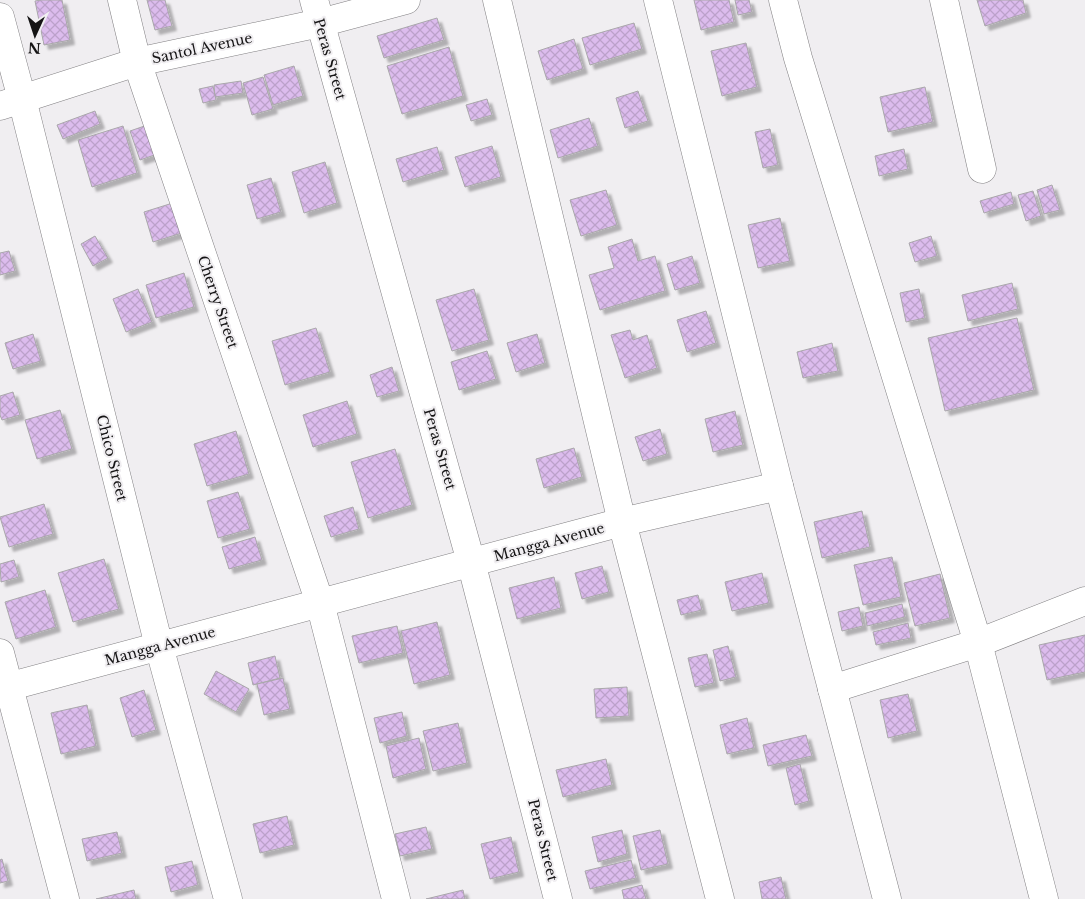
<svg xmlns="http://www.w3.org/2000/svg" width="1085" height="899" font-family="'Libre Baskerville',serif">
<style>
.building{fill:url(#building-cross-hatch);stroke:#a9a7aa;filter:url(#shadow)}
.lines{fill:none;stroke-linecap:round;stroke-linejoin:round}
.minor-casing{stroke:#828083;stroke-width:29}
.minor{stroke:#fff;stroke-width:28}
.labels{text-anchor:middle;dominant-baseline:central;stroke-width:4;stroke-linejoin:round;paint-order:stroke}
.street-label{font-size:14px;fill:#151415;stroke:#f0eef1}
</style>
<defs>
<pattern id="building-cross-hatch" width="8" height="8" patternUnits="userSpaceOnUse" patternTransform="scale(1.25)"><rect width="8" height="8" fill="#dcbced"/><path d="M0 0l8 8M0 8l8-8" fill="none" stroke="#bca1ca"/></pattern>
<filter id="shadow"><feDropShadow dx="4.5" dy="4.5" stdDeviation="1" flood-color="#0004"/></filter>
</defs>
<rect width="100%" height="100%" fill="#f0eef1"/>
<g class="building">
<polygon points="41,0 62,0 70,40 44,45 35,1"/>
<polygon points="147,0 165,0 172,26 155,30"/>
<polygon points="694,0 729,0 734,22 701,30"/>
<polygon points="735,0 749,0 752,12 738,15"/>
<polygon points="977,0 1023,0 1026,13 985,26"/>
<polygon points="437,18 444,40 384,58 377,36"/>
<polygon points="634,23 642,49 590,65 582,38"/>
<polygon points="574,39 583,69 547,80 538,51"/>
<polygon points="746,43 757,87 722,96 711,51"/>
<polygon points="449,47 463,96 402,114 387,66"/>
<polygon points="294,66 303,96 273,105 264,75"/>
<polygon points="263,77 273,109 252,115 243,83"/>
<polygon points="241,81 243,93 215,97 214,85"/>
<polygon points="213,86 216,100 203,103 199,89"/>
<polygon points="925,87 933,122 888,132 880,97"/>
<polygon points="638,91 648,121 625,128 616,98"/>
<polygon points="487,99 492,115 471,121 466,105"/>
<polygon points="95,111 100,124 63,139 57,125"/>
<polygon points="589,118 598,146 558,158 550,130"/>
<polygon points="156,122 166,151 140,160 130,131"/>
<polygon points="123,126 137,173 92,187 78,140"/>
<polygon points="770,129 778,165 763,168 755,132"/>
<polygon points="492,146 501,177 465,187 455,157"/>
<polygon points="437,147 444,170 403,182 396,159"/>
<polygon points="904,149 908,169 879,176 875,156"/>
<polygon points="325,162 337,203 304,213 292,172"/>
<polygon points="271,178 281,212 257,219 247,185"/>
<polygon points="1052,185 1060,210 1044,214 1037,190"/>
<polygon points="606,190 617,225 581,236 570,200"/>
<polygon points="1033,191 1041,216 1026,221 1018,195"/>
<polygon points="1011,192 1014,204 984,213 980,201"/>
<polygon points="176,202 185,232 153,242 144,212"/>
<polygon points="780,218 790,261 758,268 748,225"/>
<polygon points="95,236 108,258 93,266 81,244"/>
<polygon points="931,236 937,256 915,262 909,243"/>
<polygon points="632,239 638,261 655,256 665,291 600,310 589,275 614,268 608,247"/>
<polygon points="9,251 15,271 0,275 0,253"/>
<polygon points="692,256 700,283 675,290 667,264"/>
<polygon points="184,273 194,307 156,318 146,285"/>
<polygon points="1012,283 1018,309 968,321 962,295"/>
<polygon points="138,289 152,322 126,332 113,299"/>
<polygon points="474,289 489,340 452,351 436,300"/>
<polygon points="919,289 925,318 906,322 900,293"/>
<polygon points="706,311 716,343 687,352 677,320"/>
<polygon points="1017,318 1034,390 945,411 928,338"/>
<polygon points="316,328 330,372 285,385 272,341"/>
<polygon points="630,330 633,340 647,335 657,368 625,378 611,335"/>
<polygon points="33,334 41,361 13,369 5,343"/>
<polygon points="537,334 545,363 516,372 507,343"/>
<polygon points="832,343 838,371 803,378 797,352"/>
<polygon points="487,351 496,379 459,390 451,362"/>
<polygon points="392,367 399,391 377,397 370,375"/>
<polygon points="13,392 20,415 2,420 0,415 0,396"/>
<polygon points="347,401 357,434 313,447 303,415"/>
<polygon points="60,410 72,449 37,459 25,420"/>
<polygon points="735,411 743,445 713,452 705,419"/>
<polygon points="660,429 667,454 643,461 635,437"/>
<polygon points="236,431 249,474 207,486 194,444"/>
<polygon points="574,448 582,477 544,488 536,459"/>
<polygon points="395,449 412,505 368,518 351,462"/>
<polygon points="238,492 250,529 218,538 207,501"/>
<polygon points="44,504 53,534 9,547 0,517"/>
<polygon points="353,507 359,529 331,537 324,516"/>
<polygon points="862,511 870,547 822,558 814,522"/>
<polygon points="255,537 262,560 229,569 222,547"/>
<polygon points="892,557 901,597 863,605 854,565"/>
<polygon points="104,559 119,609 73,622 58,573"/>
<polygon points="14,560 19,577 1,582 0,564"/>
<polygon points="602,566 609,592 582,599 575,573"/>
<polygon points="762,573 769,603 732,611 725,582"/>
<polygon points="940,574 950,618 915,626 904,583"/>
<polygon points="554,577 561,608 517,619 509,588"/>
<polygon points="45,590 56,627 16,639 5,602"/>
<polygon points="698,595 702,610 681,615 677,600"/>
<polygon points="902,604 905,617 867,626 865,613"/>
<polygon points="859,607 863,626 842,631 838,612"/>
<polygon points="437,622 450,675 414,684 401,631"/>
<polygon points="908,623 911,638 876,645 873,632"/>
<polygon points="397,626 403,653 359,663 352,636"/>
<polygon points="1085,635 1085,672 1047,680 1039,645"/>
<polygon points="728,646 736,677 720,681 713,650"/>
<polygon points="707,654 714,683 695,687 688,658"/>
<polygon points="275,656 280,678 253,685 248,663"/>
<polygon points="216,671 249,689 236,712 204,694"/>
<polygon points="283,678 290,709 264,715 257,684"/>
<polygon points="627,687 629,716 596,718 594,689"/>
<polygon points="144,690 156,730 132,737 120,698"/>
<polygon points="908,694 917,731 888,738 880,700"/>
<polygon points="87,705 96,746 61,754 51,713"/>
<polygon points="402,712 407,736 380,743 374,718"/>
<polygon points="747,718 754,748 727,754 720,725"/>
<polygon points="458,723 467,763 433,771 423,731"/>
<polygon points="806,735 812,756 768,766 763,745"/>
<polygon points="419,738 426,769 393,778 386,746"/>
<polygon points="606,759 612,785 563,797 556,770"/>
<polygon points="800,764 809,801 795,805 786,768"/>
<polygon points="287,816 294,845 260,853 253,824"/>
<polygon points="426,827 432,849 400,856 395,834"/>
<polygon points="622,830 627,854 598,862 592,837"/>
<polygon points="660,830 668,864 641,870 633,836"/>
<polygon points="117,832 122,853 87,861 82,839"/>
<polygon points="511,837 519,872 490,879 481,844"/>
<polygon points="2,859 8,881 0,883 0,860"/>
<polygon points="631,860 636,878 590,889 585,871"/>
<polygon points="192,861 198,885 171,892 165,867"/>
<polygon points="781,877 786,899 762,899 759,882"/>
<polygon points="642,885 646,899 624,899 622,890"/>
<polygon points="134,890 136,899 96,899"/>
<polygon points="463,890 465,899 426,899"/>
</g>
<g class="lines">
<defs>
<g id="minor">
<polyline points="122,0 137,62 320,603 396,899"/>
<polyline points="314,0 471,562 558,899"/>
<polyline points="497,0 622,522 720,899"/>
<polyline points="658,0 779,486 887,899"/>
<polyline points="783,0 798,58 978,643 1044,899"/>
<polyline points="944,0 982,169"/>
<polyline points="0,17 22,99 159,646 228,899"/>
<polyline points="0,106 137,62 320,23 406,0"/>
<polyline points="0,653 65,899"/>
<polyline points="0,689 622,522 779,486"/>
<polyline points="832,689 978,643 1085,601"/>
</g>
</defs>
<use href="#minor" class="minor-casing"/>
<use href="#minor" class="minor"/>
</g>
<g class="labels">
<g class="street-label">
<text transform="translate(202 48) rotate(-12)">Santol Avenue</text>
<text transform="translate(330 59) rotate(74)">Peras Street</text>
<text transform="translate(218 302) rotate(71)">Cherry Street</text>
<text transform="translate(440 449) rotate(74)">Peras Street</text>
<text transform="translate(112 458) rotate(76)">Chico Street</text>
<text transform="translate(549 542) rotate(-15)">Mangga Avenue</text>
<text transform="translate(160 646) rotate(-15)">Mangga Avenue</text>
<text transform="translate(543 840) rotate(76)">Peras Street</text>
</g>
</g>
<g transform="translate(35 35) rotate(183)" stroke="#f0eef1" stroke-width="4" paint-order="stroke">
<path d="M0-4L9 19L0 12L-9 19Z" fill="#151415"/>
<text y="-8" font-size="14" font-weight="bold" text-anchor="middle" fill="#151415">N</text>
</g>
</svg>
